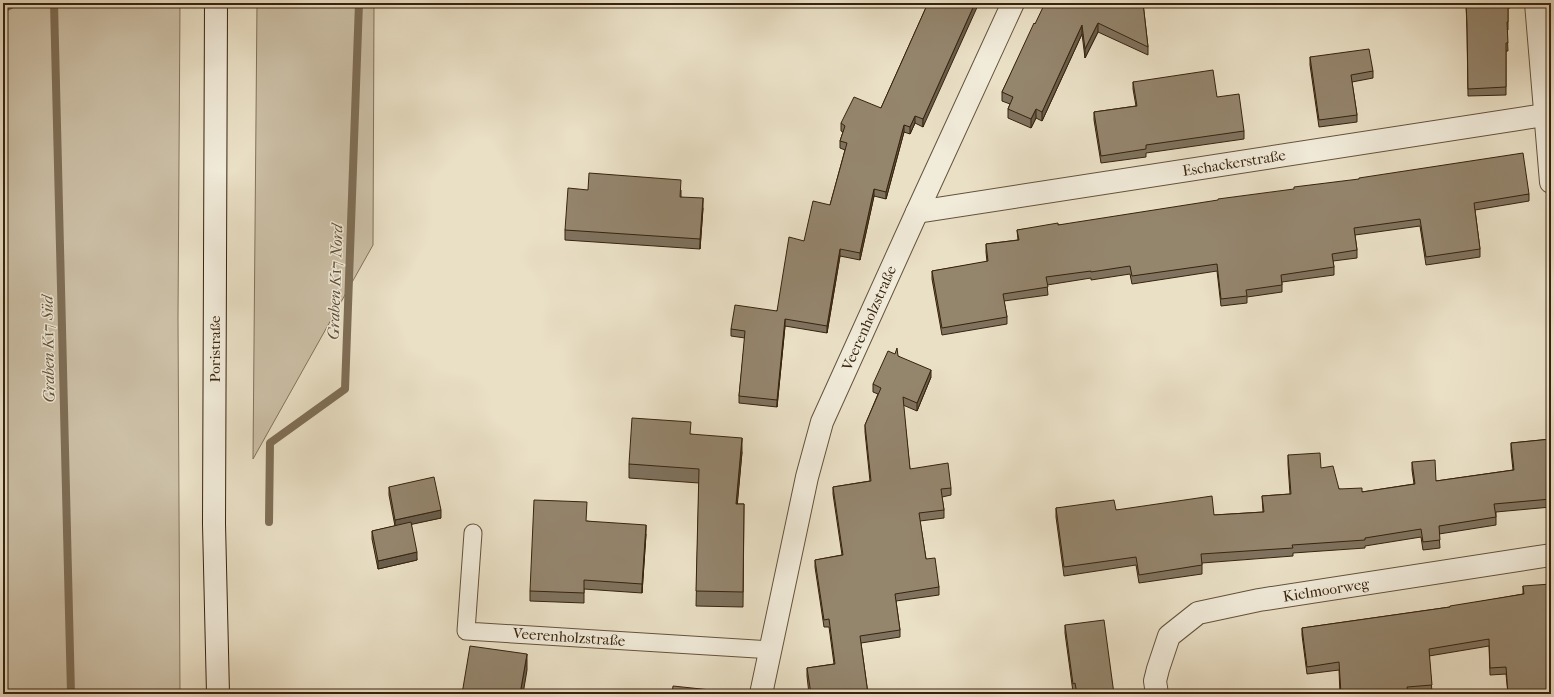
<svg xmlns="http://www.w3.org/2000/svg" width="1554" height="697" font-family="'IM FELL French Canon',serif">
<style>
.green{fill:#ccc0a7;stroke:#82725a}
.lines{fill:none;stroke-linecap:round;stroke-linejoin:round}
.stream{stroke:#7e6e56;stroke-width:8}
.service-casing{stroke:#64523b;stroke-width:19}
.minor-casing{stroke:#64523b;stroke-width:24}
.secondary-casing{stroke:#37230d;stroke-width:24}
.service{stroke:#f1ebda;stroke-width:17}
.minor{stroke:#f1ebda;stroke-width:22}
.secondary{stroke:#f1ebda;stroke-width:22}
.wall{fill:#7f725e;stroke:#37230d}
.shaded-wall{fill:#685d4c;stroke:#37230d}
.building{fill:#94856d;stroke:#37230d}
.labels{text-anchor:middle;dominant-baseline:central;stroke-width:3;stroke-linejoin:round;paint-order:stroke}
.street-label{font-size:15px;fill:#37230d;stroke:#f1ebda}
.water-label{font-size:16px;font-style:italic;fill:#604f38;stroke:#f1ebda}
</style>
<rect width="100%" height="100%" fill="#eae0c6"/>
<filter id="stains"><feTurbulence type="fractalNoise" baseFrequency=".005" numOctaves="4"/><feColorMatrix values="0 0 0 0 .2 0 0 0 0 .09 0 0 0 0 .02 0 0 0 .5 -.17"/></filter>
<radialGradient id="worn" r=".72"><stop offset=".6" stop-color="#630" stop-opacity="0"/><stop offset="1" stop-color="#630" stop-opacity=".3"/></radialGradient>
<g class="green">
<polygon points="3,3 180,3 178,318 180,694 3,694"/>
<polygon points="257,3 374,3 373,245 253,459"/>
</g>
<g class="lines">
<g class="stream">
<polyline points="54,3 71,694"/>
<polyline points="3,9 15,3"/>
<polyline points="269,522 270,443 345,389 359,3"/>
</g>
<defs>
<polyline id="service" points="473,533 466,631 771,650"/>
<g id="minor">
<polyline points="1536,3 1551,182"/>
<polyline points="917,212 1551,114"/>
<polyline points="761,694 807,477 822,422 917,212 1013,3"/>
<polyline points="1157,694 1155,681 1158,669 1169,636 1198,613 1259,600 1551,555"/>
</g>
<polyline id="secondary" points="216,3 214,524 218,694"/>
</defs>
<use href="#service" class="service-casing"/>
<use href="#minor" class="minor-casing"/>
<use href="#secondary" class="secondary-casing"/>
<use href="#service" class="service"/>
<use href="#minor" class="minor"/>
<use href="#secondary" class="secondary"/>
</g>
<g class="wall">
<polygon points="928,3 923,127 915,123 910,134 904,132 886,199 874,196 860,260 840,256 827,333 785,326 777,407 739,403 739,396 745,338 731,336 731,329 777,311 804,241 830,205 845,150 840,148 840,141 843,132 841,131 841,123 881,108"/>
<polygon points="1143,3 1148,47 1148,55 1098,32 1085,58 1082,34 1042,121 1036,118 1031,128 1008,118 1008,109 1010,104 1002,101 1002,92 1035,24"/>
<polygon points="1466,3 1510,3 1510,8 1508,8 1508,30 1507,30 1508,51 1506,51 1506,95 1468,96 1467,31"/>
<polygon points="1310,57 1373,71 1373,78 1352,82 1357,115 1357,122 1319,127 1310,65"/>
<polygon points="1133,82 1217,97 1244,131 1244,139 1146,153 1146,157 1101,163 1094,120 1094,112 1136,106 1133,89"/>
<polygon points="588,190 681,190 681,197 703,208 700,249 565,240 565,230"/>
<polygon points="1529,194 1529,201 1475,210 1480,249 1480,257 1426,265 1420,226 1355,235 1357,250 1357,258 1333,261 1334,267 1334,275 1282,282 1282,292 1247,297 1247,303 1221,306 1217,271 1132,284 1130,274 1091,280 1091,278 1047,285 1048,295 1004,301 1007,317 1007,324 942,335 932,279 932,271 987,262 986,252 986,244 1018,240 1017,230 1058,225"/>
<polygon points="898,356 931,377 917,411 903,405 910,469 951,488 951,495 942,497 944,510 944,518 920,521 926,559 939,587 939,595 896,601 900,630 900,637 861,643 868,694 809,694 807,676 807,668 834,664 829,627 824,627 815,567 815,560 842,555 833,494 833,487 870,481 865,432 865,425 878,394 873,392 873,384"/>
<polygon points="691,434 742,452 737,504 744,504 743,607 696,606 699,483 629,478 629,464"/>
<polygon points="1551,439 1551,507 1496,512 1496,525 1439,534 1440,548 1423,550 1421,537 1365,546 1365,548 1293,553 1293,556 1202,563 1202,574 1139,583 1136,565 1064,576 1056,517 1056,508 1116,510 1214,515 1263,512 1262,496 1290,494 1288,464 1288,455 1321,468 1339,489 1362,492 1414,484 1412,470 1412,462 1436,481 1513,470 1511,451 1511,443"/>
<polygon points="389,487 441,518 411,524 417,560 378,569 372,539 372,531 395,526 389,495"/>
<polygon points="587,521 646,534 642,593 584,589 584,603 530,601 530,591"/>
<polygon points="1523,586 1551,694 1508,694 1506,674 1490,675 1489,646 1429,656 1432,692 1408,694 1340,694 1339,670 1307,674 1302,635 1302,628 1450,607 1523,594"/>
<polygon points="1065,625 1114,694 1076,694 1075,691 1073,692 1065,633"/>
</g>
<g class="shaded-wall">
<polygon points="975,3 979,3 923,127 923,119"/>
<polygon points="1098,23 1098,32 1085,58 1085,49"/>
<polygon points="1082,25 1082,34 1042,121 1042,112"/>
<polygon points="1036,109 1036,118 1031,128 1031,119"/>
<polygon points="915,116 915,123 910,134 910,127"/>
<polygon points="904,125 904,132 886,199 886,192"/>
<polygon points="874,189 874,196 860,260 860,253"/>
<polygon points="703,198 703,208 700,249 700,239"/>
<polygon points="840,249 840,256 827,333 827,326"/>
<polygon points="785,319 785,326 777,407 777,400"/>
<polygon points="931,370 931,377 917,411 917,403"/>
<polygon points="742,438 742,452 736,519 736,504"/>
<polygon points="441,510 441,518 395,528 395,520"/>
<polygon points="646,525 646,534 642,593 642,584"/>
<polygon points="417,552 417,560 378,569 378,561"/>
<polygon points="527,654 527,670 523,694 520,694"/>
</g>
<g class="building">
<polygon points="928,3 975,3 923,119 915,116 910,127 904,125 886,192 874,189 860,253 840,249 827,326 785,319 777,400 739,396 745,331 731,329 735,305 777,311 789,237 804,241 813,201 830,205 847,143 840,141 845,126 841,123 854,97 881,108"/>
<polygon points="1045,3 1143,3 1148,47 1098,23 1085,49 1082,25 1042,112 1036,109 1031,119 1008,109 1013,97 1002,92 1034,23 1035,24"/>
<polygon points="1466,3 1508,3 1508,22 1507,22 1508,43 1506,43 1506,87 1468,89 1467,24"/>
<polygon points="1369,49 1373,71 1351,75 1357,115 1319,120 1310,57"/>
<polygon points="1213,70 1217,97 1239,94 1244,131 1146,145 1146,149 1101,156 1094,112 1137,106 1133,82"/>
<polygon points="1523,153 1529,194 1474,203 1480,249 1426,257 1420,219 1354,228 1357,250 1332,254 1334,267 1281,275 1282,285 1246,290 1247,296 1221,299 1217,264 1132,276 1130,266 1091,272 1091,271 1046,277 1048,287 1003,294 1007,317 942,328 932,271 988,261 986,244 1019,240 1017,230 1058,223 1058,225 1218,200 1218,199 1294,189 1294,187 1359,179 1359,178"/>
<polygon points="589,173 681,180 680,197 703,198 700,239 565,230 568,188 588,190"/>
<polygon points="897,348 898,356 931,370 917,403 903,397 910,469 948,463 951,488 941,489 944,510 919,513 926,559 935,558 939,587 895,594 900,630 860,636 868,694 811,694 807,668 835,664 829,619 824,620 815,560 843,555 833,487 871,481 865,425 881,388 873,384 888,351 895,354"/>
<polygon points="632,418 691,422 690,434 742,438 736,504 744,504 743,592 696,591 699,469 629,464"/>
<polygon points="1551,439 1551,499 1494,504 1496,517 1439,526 1440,540 1423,542 1421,529 1365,538 1365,540 1292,545 1293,548 1201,554 1202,565 1139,575 1136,557 1064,567 1056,508 1114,500 1116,510 1212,496 1214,515 1264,512 1262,496 1291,494 1288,455 1320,453 1321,468 1333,466 1339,489 1362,488 1362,492 1415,484 1412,462 1435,460 1436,481 1514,470 1511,443"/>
<polygon points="434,477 441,510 395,520 389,487"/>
<polygon points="534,500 587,502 586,521 646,525 642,584 584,580 584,593 530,591"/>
<polygon points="411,522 417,552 378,561 372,531"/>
<polygon points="1551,584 1551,694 1508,694 1506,667 1490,668 1489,639 1429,649 1432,685 1407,687 1408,693 1398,694 1341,694 1339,662 1307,667 1302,628 1450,607 1450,606 1524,594 1523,586"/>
<polygon points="1104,620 1114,694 1077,694 1075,683 1073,684 1065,625"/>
<polygon points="470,646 527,654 520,694 462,694"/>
<polygon points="673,686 720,691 720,694 672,694"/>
</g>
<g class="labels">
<g class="street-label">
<text transform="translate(1234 163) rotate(-9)">Eschackerstraße</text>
<text transform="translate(869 318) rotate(-66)">Veerenholzstraße</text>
<text transform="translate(215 349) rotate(-90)">Poristraße</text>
<text transform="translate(1326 590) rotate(-9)">Kielmoorweg</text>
<text transform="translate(569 637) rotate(4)">Veerenholzstraße</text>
</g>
<g class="water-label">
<text transform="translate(335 282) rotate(-88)">Graben K17 Nord</text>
<text transform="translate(48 349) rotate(-91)">Graben K17 Süd</text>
</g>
</g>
<rect width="1554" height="697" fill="none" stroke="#eae0c6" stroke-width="16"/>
<rect x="4" y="4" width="1546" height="689" fill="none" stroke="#37230d" stroke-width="2"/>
<rect x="8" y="8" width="1538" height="681" fill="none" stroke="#37230d"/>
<rect width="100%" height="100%" filter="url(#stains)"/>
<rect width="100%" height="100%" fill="url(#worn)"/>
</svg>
